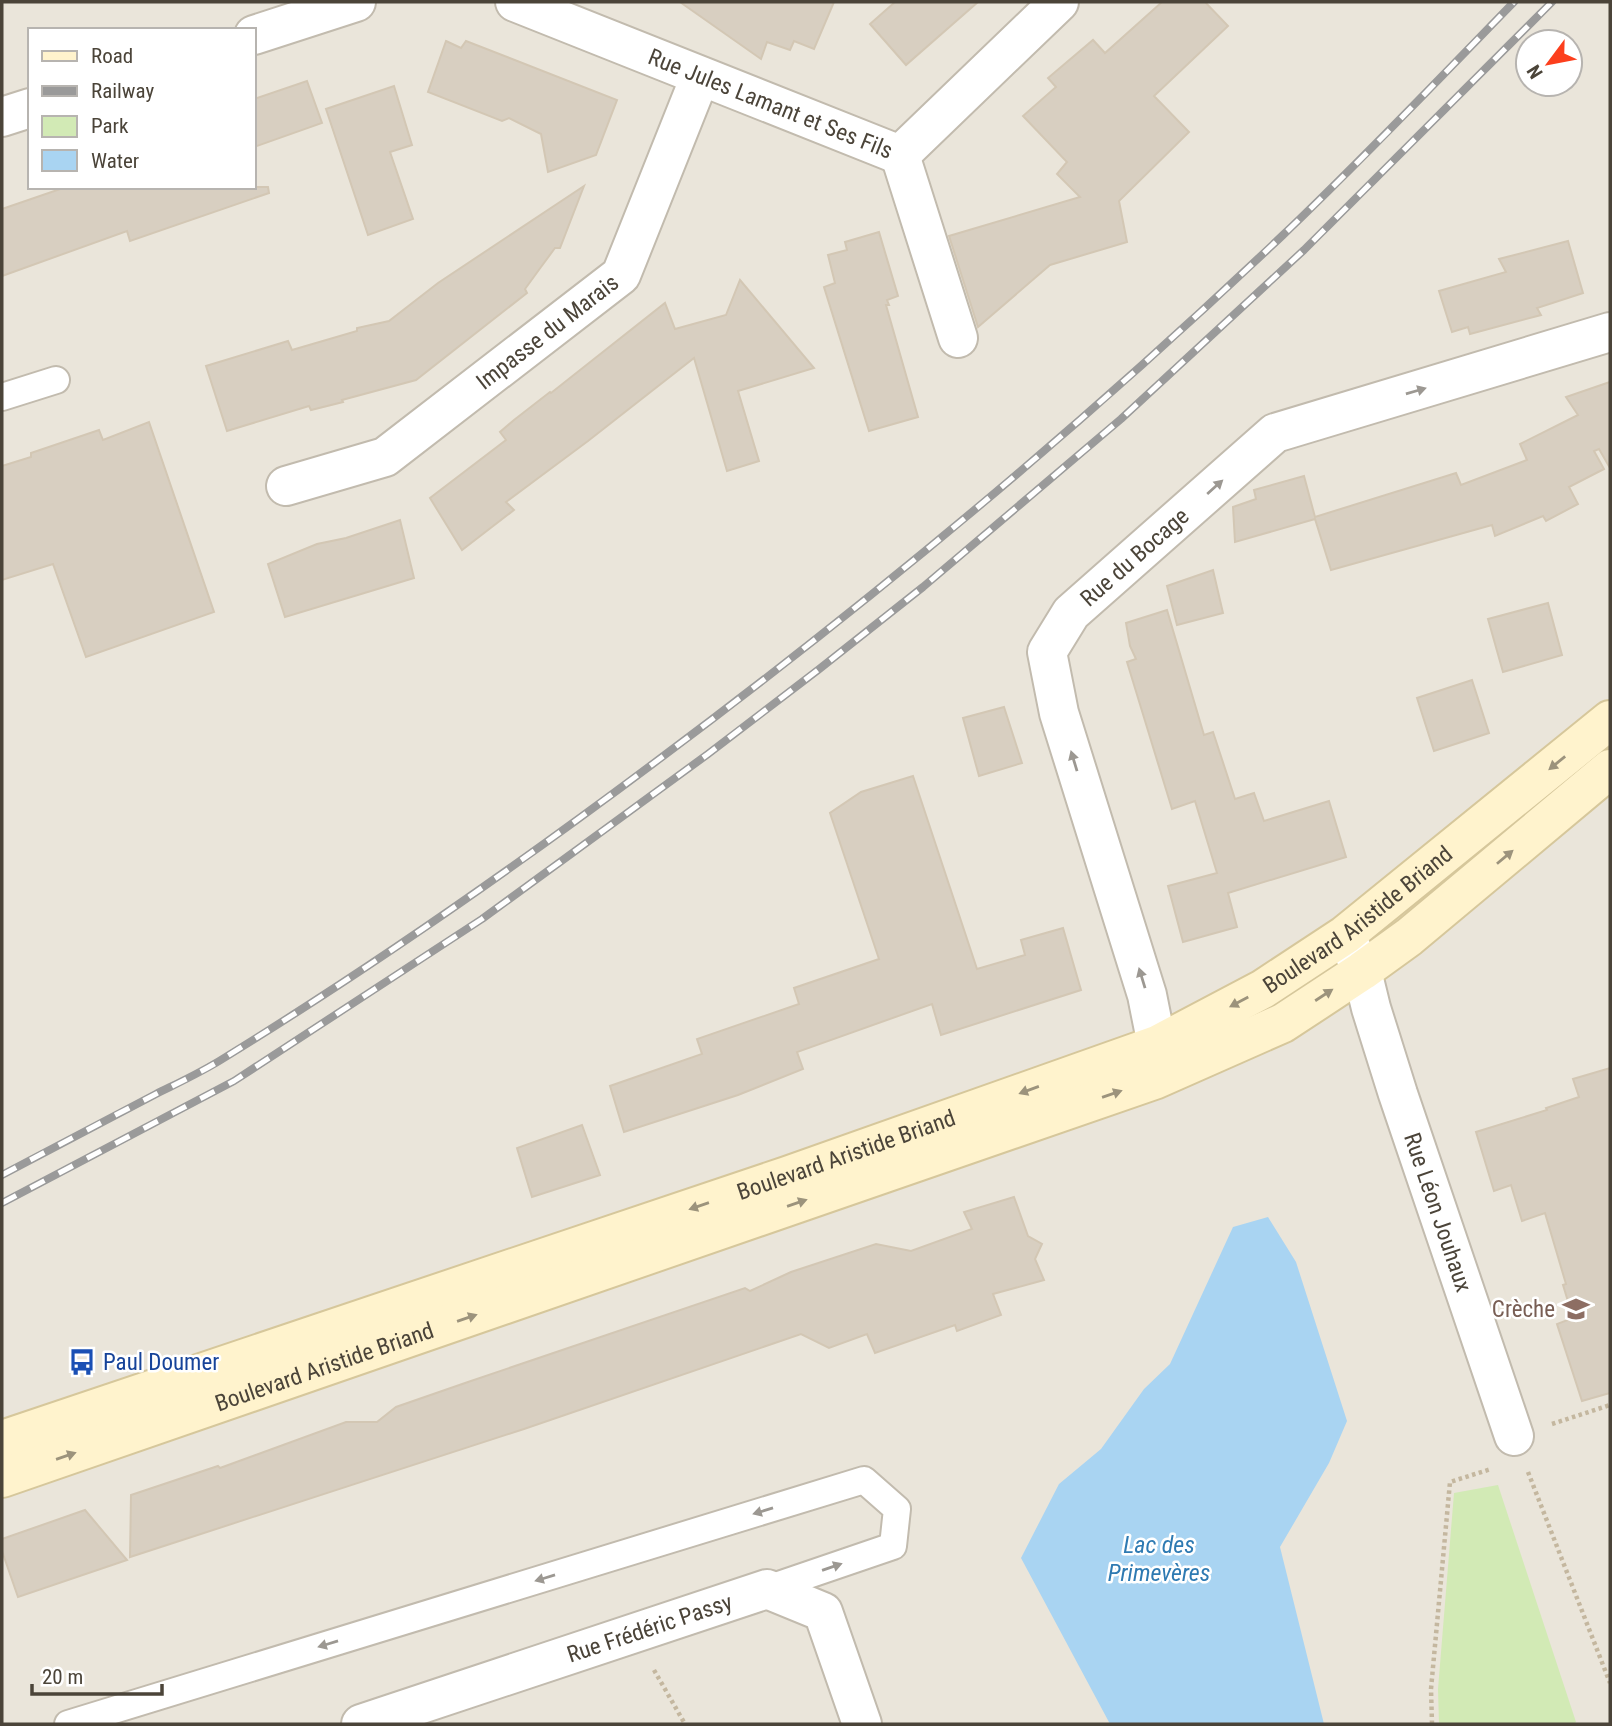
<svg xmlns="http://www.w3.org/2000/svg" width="1612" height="1726" font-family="'Roboto Condensed',sans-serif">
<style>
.residential{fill:#eae5da;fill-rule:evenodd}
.green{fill:#d2eab5}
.water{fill:#a9d4f2}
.building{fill:#d8cfc1;stroke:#d3c7b4;stroke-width:2}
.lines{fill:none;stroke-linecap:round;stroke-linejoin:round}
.service-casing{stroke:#c2bbae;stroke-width:30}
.minor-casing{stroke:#c2bbae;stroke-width:42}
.tertiary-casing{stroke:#c2bbae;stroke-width:42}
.secondary-casing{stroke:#d6c79b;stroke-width:42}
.path{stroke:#c4b79f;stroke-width:4.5;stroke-dasharray:3.5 3.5;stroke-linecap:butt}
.service{stroke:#fff;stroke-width:26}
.minor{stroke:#fff;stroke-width:38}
.tertiary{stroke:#fff;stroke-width:38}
.secondary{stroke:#fff3cd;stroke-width:38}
.rail-casing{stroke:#9a9a9a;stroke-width:8}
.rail{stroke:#fff;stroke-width:5;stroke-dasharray:16;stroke-linecap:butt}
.oneway{fill:#9c9892}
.oneway2{fill:#9c937c}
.labels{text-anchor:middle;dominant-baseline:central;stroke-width:5;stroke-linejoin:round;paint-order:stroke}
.street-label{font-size:23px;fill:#4b4439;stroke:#fff}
.education-label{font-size:23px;fill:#785e54;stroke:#fff;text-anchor:end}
.transit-label{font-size:23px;fill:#164399;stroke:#fff;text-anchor:start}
.water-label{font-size:24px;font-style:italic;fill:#2e7ab2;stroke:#fff}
</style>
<rect width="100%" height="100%" fill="#f6f3ec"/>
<path class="residential" d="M2,2H1610V1724H2ZM30,30H254V187H30ZM1528,42H1570V84H1528Z"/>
<polygon class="green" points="1498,1485 1576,1722 1574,1724 1439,1724 1438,1689 1454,1493"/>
<polygon class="water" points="1268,1217 1296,1262 1347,1421 1329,1463 1280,1547 1324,1724 1110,1724 1021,1558 1059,1484 1101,1449 1144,1389 1170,1364 1233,1227"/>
<g class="building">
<polygon points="680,2 834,2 814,49 794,41 790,50 767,42 761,59"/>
<polygon points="895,2 978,2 906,65 870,24"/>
<polygon points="1162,2 1205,2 1228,26 1154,96 1189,132 1119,201 1127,242 1050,265 978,327 949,236 1080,197 1057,174 1067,162 1023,116 1056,87 1048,78 1093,40 1105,53"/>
<polygon points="446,41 461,48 466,41 617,100 596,155 548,172 541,134 509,118 502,121 428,92"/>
<polygon points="307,81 322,123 254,147 254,99"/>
<polygon points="394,86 412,145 390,152 413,219 368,235 326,109"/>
<polygon points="584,186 560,248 555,248 541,267 525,289 527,293 416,380 342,400 343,402 311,410 309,406 227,431 206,366 288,341 292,350 357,331 357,328 389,321 438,283"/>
<polygon points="66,187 268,187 269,193 130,241 127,231 2,276 2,209"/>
<polygon points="879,232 898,296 887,300 889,305 886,305 918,417 869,431 824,287 835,283 828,255 847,250 845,242"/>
<polygon points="1568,241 1583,293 1537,308 1541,315 1470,334 1468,327 1452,332 1439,291 1506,272 1499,259"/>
<polygon points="740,280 814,368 738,391 759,461 727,471 694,358 588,441 506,502 514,510 462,550 430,498 506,440 500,432 514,420 550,392 551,393 665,303 675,329 726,315"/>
<polygon points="1610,382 1610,468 1599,449 1594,451 1604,469 1569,487 1578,504 1546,521 1543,516 1495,536 1492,525 1331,570 1315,519 1235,542 1233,507 1256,499 1254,490 1304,476 1315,517 1456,473 1461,485 1527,460 1520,444 1578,415 1566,397"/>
<polygon points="149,422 214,612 86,657 53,564 2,580 2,466 31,457 31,453 99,430 103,440"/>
<polygon points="400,520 414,578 285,617 268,564 317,544 346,538"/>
<polygon points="1213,570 1223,613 1177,625 1167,586"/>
<polygon points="1548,603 1562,655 1503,672 1488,619"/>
<polygon points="1167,610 1204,735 1213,732 1235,799 1254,793 1264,821 1329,801 1346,857 1228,893 1237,927 1183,942 1168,886 1217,873 1195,801 1172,809 1127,662 1136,659 1130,646 1126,623"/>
<polygon points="1472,680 1489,733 1434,751 1417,698"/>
<polygon points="1004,707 1022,763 979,776 963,718"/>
<polygon points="913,776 977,969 1025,955 1021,940 1063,928 1081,990 941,1035 932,1004 797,1052 803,1069 738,1095 624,1132 610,1086 702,1054 697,1039 799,1004 794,988 879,959 830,813 861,792"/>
<polygon points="1610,1068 1610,1393 1582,1401 1557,1324 1573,1318 1563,1285 1566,1284 1545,1213 1522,1221 1511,1185 1494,1191 1476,1132 1547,1110 1546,1108 1579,1097 1573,1079"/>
<polygon points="582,1125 600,1175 532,1197 517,1148"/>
<polygon points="1014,1197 1028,1236 1042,1244 1035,1259 1044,1280 993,1294 1001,1315 957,1331 955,1325 875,1353 867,1334 829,1348 801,1334 524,1429 130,1557 131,1495 218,1466 220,1468 346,1422 377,1422 396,1407 468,1382 745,1288 750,1291 791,1272 876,1244 911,1251 972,1229 964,1212"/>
<polygon points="85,1510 127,1560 18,1597 2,1551 2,1539"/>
</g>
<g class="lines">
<defs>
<g id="service">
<polyline points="2,397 56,380"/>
<polyline points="68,1724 864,1480 897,1509 893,1546 767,1589"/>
</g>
<g id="minor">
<path id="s1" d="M515,2L900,155L1059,2"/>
<polyline points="254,35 356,2"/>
<polyline points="2,117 30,108"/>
<polyline points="900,155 958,338"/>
<path id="s2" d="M286,486L385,457L621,275L700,77"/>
<path id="s3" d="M1349,943L1362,971L1371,1008L1398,1094L1514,1436"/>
<path id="s4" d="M361,1724L767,1589L823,1612L862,1724"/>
</g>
<g id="tertiary">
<path id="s5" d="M1157,1045L1147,995L1059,713L1047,652L1071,613L1275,433L1610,332"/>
</g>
<g id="secondary">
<path id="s6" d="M2,1440L787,1176L1157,1045L1263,989L1345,935L1610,720"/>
<path id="s7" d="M2,1478L1154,1080L1283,1023L1362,971L1409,937L1610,769"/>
</g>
</defs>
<use href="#service" class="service-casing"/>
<use href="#minor" class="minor-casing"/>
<use href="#tertiary" class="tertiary-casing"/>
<use href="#secondary" class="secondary-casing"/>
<g class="path">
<polyline points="1552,1424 1610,1405"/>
<polyline points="1528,1472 1610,1683"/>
<polyline points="654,1670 685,1724"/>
<polyline points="1432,1724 1431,1689 1450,1482 1491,1469"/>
</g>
<use href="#service" class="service"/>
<use href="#minor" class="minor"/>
<use href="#tertiary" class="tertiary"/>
<use href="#secondary" class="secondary"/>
<defs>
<g id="rail">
<path d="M2,1175C53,1148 104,1121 156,1094C178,1083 202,1072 224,1058C372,967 515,867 654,763C874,599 1084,424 1283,235C1362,160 1438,80 1514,2"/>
<polyline points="2,1203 234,1081 482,919 708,754 818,670 923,587 1121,419 1304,250 1552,2"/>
</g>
</defs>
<use href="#rail" class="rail-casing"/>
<use href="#rail" class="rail"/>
</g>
<defs><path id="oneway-solid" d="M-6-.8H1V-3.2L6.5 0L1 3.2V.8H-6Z" transform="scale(1.75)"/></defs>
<g class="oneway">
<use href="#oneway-solid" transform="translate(1416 391) rotate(-16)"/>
<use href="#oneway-solid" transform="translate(1215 487) rotate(-42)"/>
<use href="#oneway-solid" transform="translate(1074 761) rotate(-107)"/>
<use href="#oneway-solid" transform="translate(1142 978) rotate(-107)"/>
<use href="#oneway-solid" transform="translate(763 1511) rotate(163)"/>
<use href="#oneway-solid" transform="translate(832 1567) rotate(-19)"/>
<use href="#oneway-solid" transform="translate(545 1578) rotate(163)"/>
<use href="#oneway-solid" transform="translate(328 1644) rotate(163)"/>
</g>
<g class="oneway2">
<use href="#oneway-solid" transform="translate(1557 763) rotate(141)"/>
<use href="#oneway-solid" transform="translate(1505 857) rotate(-40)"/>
<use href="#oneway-solid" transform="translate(1324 995) rotate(-33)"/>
<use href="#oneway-solid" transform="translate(1239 1002) rotate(152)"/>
<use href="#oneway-solid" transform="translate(1029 1090) rotate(160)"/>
<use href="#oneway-solid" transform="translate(1112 1094) rotate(-19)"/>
<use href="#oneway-solid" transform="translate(797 1203) rotate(-19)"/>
<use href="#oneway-solid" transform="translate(699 1206) rotate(161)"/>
<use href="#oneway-solid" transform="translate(467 1318) rotate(-19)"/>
<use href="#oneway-solid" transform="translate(66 1456) rotate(-19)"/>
</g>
<defs>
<symbol id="school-bare" viewBox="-9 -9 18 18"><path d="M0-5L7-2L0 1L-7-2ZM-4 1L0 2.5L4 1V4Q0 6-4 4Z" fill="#8d6e63" stroke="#fff" stroke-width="2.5" paint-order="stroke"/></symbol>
<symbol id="bus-bare" viewBox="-9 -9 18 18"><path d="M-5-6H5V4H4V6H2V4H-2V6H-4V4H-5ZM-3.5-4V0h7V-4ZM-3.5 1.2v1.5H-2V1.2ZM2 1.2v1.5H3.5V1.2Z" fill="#1a4fb4" stroke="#fff" stroke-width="2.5" paint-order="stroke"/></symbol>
</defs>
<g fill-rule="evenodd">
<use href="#school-bare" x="1557" y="1290" width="38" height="38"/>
<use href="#bus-bare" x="63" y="1343" width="38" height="38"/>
</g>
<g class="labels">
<g class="street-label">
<text stroke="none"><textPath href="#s1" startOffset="275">Rue Jules Lamant et Ses Fils</textPath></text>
<text stroke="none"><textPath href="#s2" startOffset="308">Impasse du Marais</textPath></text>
<text stroke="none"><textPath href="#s5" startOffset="539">Rue du Bocage</textPath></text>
<text stroke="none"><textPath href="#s6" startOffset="1458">Boulevard Aristide Briand</textPath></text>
<text stroke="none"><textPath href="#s6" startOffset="891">Boulevard Aristide Briand</textPath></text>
<text stroke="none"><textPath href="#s3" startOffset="284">Rue Léon Jouhaux</textPath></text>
<text stroke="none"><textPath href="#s7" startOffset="341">Boulevard Aristide Briand</textPath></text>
<text stroke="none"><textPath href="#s4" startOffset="304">Rue Frédéric Passy</textPath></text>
</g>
<g class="education-label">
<text x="1555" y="1309">Crèche</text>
</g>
<g class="transit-label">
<text x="103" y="1362">Paul Doumer</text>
</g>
<g class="water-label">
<text x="1159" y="1545">Lac des<tspan x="1159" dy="28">Primevères</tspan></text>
</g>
</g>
<rect width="1612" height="1726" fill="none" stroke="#4b4439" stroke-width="7"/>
<rect x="28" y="28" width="228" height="161" fill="#ffffff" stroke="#b7b4b0" stroke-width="2"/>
<rect x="42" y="51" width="35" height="10" fill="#fff3cd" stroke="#b7b4b0" stroke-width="2"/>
<text x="91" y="63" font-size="21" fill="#4b4439">Road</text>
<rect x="42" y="86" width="35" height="10" fill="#9a9a9a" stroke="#b7b4b0" stroke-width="2"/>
<text x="91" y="98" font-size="21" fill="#4b4439">Railway</text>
<rect x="42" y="116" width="35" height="21" fill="#d2eab5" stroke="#b7b4b0" stroke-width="2"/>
<text x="91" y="133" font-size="21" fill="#4b4439">Park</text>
<rect x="42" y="150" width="35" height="21" fill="#a9d4f2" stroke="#b7b4b0" stroke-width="2"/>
<text x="91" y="168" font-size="21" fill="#4b4439">Water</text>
<g transform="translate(1549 63) rotate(238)"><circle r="33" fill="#ffffff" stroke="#b7b4b0" stroke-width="2"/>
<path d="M0-5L12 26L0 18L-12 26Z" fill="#fc3f1d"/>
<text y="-10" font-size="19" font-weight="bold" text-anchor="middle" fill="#4b4439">N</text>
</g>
<path d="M32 1684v10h130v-10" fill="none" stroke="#4b4439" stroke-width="3.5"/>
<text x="42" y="1684" font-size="21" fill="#4b4439" stroke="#ffffff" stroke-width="5" paint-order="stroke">20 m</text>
</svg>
